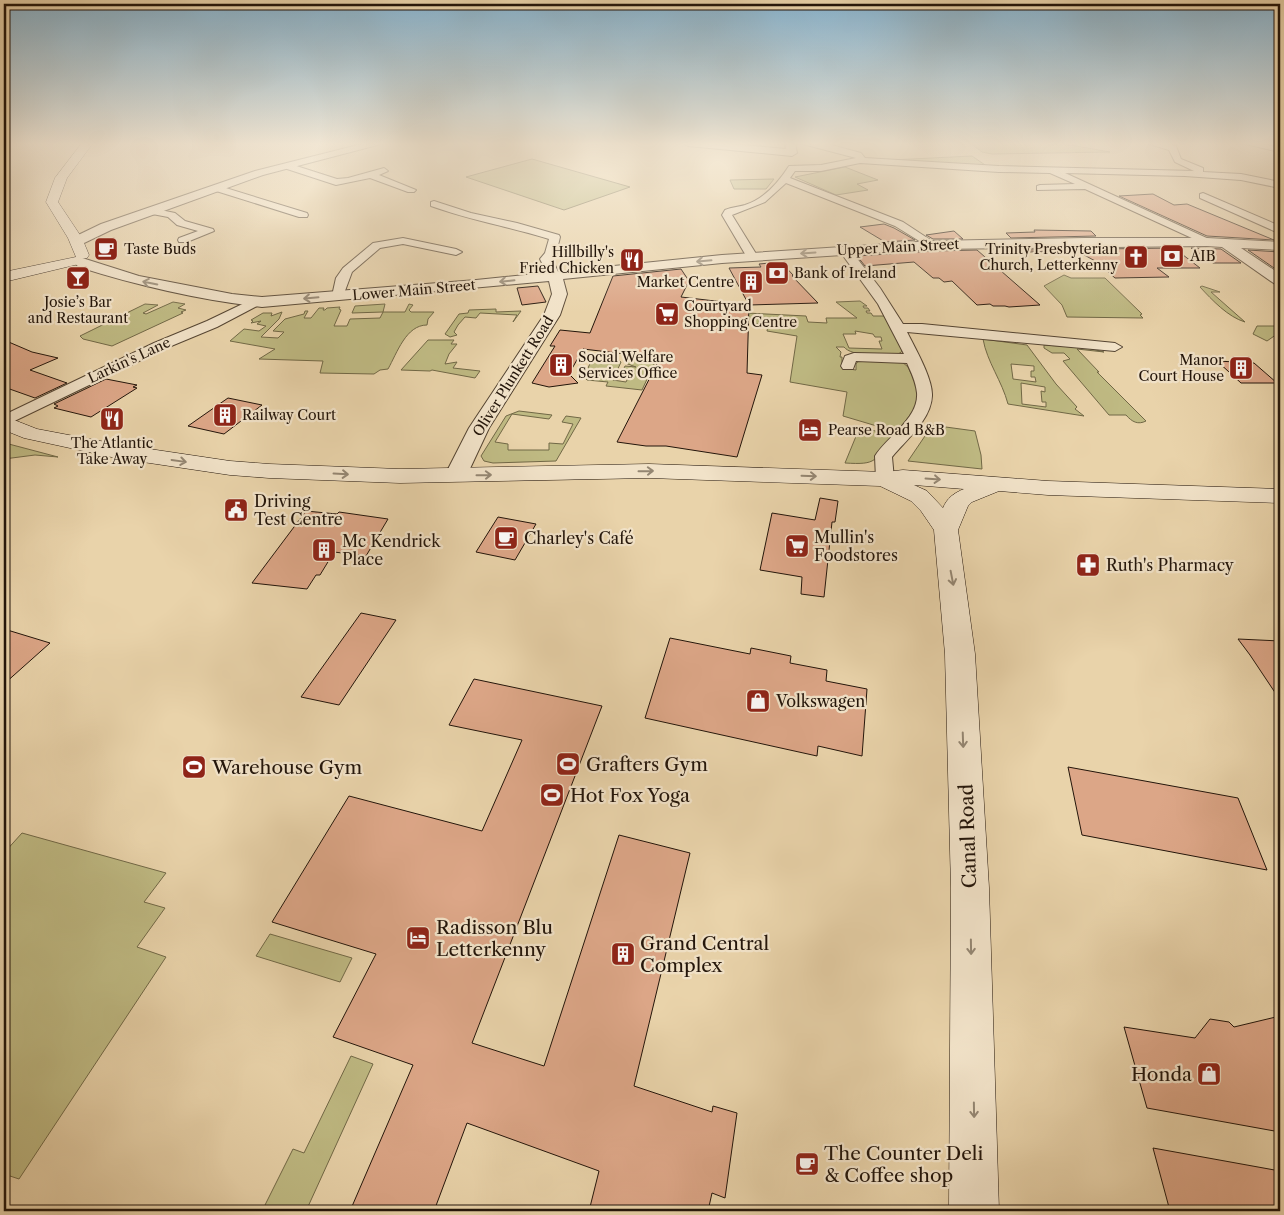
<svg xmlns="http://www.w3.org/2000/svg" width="1284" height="1215" font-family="'Libre Caslon Text',serif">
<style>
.green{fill:#bfba83;stroke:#716846;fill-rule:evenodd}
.building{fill:#dca687;stroke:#23150a}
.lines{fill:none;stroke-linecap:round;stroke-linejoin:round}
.minor-casing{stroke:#544432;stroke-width:2}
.tertiary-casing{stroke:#544432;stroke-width:2}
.secondary-casing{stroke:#23150a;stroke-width:1}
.minor{fill:#f1e2c8;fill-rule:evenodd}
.tertiary{fill:#f1e2c8;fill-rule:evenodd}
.secondary{fill:#f1e2c8;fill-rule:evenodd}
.oneway{stroke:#948672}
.labels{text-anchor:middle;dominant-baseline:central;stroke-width:4.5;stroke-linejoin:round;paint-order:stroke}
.far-street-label{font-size:14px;fill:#23150a;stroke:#f1e2c8}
.far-poi-label{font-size:14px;fill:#23150a;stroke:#f1e2c8;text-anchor:start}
.poi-label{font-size:16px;fill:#23150a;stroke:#f1e2c8;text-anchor:start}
.near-poi-label{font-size:19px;fill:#23150a;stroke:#f1e2c8;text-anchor:start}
.near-street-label{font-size:19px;fill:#23150a;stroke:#f1e2c8}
</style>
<rect width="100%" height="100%" fill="#e9d3aa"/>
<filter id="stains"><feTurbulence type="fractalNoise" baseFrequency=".004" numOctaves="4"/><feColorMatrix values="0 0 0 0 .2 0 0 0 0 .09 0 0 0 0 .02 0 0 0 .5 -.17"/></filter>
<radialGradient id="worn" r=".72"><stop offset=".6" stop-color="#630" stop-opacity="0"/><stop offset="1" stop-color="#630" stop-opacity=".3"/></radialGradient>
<g class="green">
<polygon points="970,143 1059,143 1110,152 992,154 982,152"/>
<polygon points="972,156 988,167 891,160"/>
<polygon points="532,159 630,187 564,210 466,177"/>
<polygon points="845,167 878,180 857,184 868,190 836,195 795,177"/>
<polygon points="774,179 766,189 734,189 730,180"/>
<polygon points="1064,275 1071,278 1105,278 1142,314 1140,315 1143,318 1067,317 1062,305 1044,286"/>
<path d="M1202,286L1220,292H1211L1245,322C1228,317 1212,300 1200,287Z"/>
<path d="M860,301L867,306H863L864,308H868L870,311H866L867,313H871L873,316H886L905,350C901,351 899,355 894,355C882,357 851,356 844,347H836L841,352L840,357H842V368L856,370V364L859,360L901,361L908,367L919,390L916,407L897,432L843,416L847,392L790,382L797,336L767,331L768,325C758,325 750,324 746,313L806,316L808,322L827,323L826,318H857L836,302ZM855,331L873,334L875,337H881L882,341H879L882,349L849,348L843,334H856Z"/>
<polygon points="173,302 185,304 178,308 186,310 181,312 183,313 112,346 83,339 80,336 145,304 158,305 143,313 146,314"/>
<path d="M385,304L383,312H405L409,304L413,305L409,310L411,312H434L428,319L427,325C406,325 397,353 388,369L380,370L374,374L320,373L323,361L259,359L275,349L230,341L244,329L259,331L266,326L257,324L261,321L251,323L253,321L251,320L263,313H272L271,316L282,312L279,319L261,337L278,338L284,332L273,331L285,319L304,314L305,311H308L304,318H311L319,308H324L323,310H325L327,308L340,307L339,309L341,310L334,326H347L350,319L380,318L383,312L352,313L355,306Z"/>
<polygon points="496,309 496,312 521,311 513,322 517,315 480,313 476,318 465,317 458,325 454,332 457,335 450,337 445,334 459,314 468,313 469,310"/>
<polygon points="1257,326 1280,326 1280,332 1267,341 1253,334"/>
<path d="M983,339L1027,345L1056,384L1077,407L1075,409L1084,416L1008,404C1002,381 987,362 983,339ZM1011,364L1034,366V371H1031V377H1035L1036,382L1013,379ZM1021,383L1045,387V392L1041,391L1042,402H1046V407L1022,404Z"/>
<polygon points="428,340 454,340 451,344 457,344 449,354 445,364 457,362 453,368 480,371 475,378 432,370 430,371 401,370"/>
<path d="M1044,345L1088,348L1104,352L1077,349L1099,372H1097L1146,421C1138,425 1132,422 1126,415H1109L1063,361L1070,359L1064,353H1052L1044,348Z"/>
<path d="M598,358L618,360L621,362L617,371C609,374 594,374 588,368L592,359Z"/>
<polygon points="632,358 656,360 642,390 606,386 608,382 587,380 585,378 587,374 614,376 613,380 626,382 629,376 621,374 625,366 636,367 625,363 628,359"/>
<polygon points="519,411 552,415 549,419 512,414 495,442 508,444 508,450 549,450 549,443 563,444 573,424 562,422 566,416 581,418 556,461 493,463 484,461 481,456 506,416"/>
<polygon points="931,425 975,431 981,455 982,469 908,461 927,433 925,428"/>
<path d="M859,429H868L893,436C874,461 878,465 845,463Z"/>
<polygon points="5,443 58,457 35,455 4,459"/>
<polygon points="22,833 166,873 144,902 165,908 137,947 166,957 19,1179 4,1174 4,853"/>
<polygon points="270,934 352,958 340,982 256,956"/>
<polygon points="351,1056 373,1064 306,1211 262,1211 293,1149 304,1153"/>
</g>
<g class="building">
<polygon points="1153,194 1174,205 1187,204 1274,240 1207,236 1119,196"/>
<polygon points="884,224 894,228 915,240 885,242 860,227"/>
<polygon points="1034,230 1091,231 1096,236 1011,238 1006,233 1035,232"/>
<polygon points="954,231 963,239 933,239 926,235"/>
<polygon points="1174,248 1200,268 1157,268 1169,277 1115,278 1097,262 1077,251 1026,252 1025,250"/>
<polygon points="1191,248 1221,249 1241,263 1213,263"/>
<polygon points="977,250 1040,305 1009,307 1005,306 993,306 990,304 977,305 952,281 944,282 939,278 933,278 914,262 865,266 857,256 933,251"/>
<polygon points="1248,250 1280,252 1280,268 1274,268"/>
<polygon points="781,262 793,275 792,276 818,303 749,305 729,268 761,267 759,264"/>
<polygon points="681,269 689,281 681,297 749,305 747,373 762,375 737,457 666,446 646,446 617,442 660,358 583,349 569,374 578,383 549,387 532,383 555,346 550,346 560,330 590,333 613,276"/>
<polygon points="538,286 546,302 522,305 517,288"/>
<polygon points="4,340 32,352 58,358 30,370 67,383 35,398 4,387"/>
<polygon points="1217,361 1254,363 1277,383 1241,383"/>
<polygon points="106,379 137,385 133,387 137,388 91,417 54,408 58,406 54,404"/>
<polygon points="228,398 262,405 224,434 188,426"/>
<polygon points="820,498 838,501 835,522 832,522 824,597 801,594 802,577 760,570 772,513 815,520"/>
<polygon points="306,511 337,514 339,512 388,519 366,556 334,552 320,575 316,575 307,589 252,583"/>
<polygon points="498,517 536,524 515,560 476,552"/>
<polygon points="361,613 396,620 339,705 301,697"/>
<polygon points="4,629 50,643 4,684"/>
<polygon points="670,638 750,654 751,648 791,656 790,663 827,670 826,681 867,689 862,756 818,746 817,756 645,718"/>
<polygon points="1238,639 1280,641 1280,700 1250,655"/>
<polygon points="474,679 602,706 472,1043 544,1066 619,835 690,853 634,1086 712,1112 713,1106 737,1113 725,1198 712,1193 708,1211 589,1211 599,1171 467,1123 434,1211 350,1211 413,1065 333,1037 376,954 272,922 349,796 482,831 522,740 449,725"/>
<polygon points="1068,767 1238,798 1267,870 1082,835"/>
<polygon points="1280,1016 1280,1132 1147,1108 1124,1027 1195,1038 1210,1019 1229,1022 1234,1027"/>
<polygon points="1153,1148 1280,1171 1280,1211 1170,1211"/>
</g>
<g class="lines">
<defs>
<g id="minor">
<path d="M799,143H824L861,153L865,158L999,166L1194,171L1175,162L1169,150L1146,143H1163L1176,146L1181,159L1203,168V172L1241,174L1280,182V188L1241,180L1185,176L1065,173L1211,240L1212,242L1211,244L1207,245L1085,189L1037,190V186L1040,185L1075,184L1050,173L999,172L860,163L821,171H795L790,178L903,222L938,245L933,248L929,247L895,226L786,183L765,202L732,215L758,257L756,259H748L722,215L725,210C732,207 738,207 745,205C764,199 778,183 789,166L821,165L856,158Z"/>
<polygon points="1241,143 1259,143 1280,148 1280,152"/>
<polygon points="287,163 337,179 348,178 384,168 388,171 379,175 416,190 414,192 408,192 370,178 336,185 284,168 283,166"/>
<polygon points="216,185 307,213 308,215 307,217 299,217 213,190 211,188"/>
<polygon points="1203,193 1280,226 1280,232 1274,231 1200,198 1200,194"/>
<path d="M434,201L471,213L517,223L559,235L560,237L556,254L552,259L560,276L554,280L550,279L540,259L545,253L549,239C510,227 470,220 431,206V202Z"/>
<polygon points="151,208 175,213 185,221 213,229 214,231 187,242 179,242 178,240 179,238 198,231 177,225 168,217 147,213 147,209"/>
<polygon points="403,238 456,249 462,252 456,255 403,244 380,248 352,272 342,299 334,299 332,296 336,278 343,268 373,243"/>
<path d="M845,247L849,248L880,288L903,324H922L1115,343L1122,347L1115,351L907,332C915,348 933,379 932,396C931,420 906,440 892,457L894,479L891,483L885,484L879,483L876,479L875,456C887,437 919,418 917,393C916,382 911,372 907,363L856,361L853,369H843L841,366L845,356L854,353L904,354L878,304L839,250Z"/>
<polygon points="255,298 259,299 261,302 259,305 217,327 164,349 4,426 4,415 154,343 207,321"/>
</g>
<g id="tertiary">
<polygon points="366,143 385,143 263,175 111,230 82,244 72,244 70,241 72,238 101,224 255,171"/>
<polygon points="683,143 723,143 786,149 785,143 795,143 797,153 792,156 688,146"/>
<path d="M1085,238H1207L1280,242V250L1241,248L1280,274V285L1275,284L1222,247L1207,246L933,249L722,263L563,279L567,294L560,315L489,428L467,475L464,480L456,481L448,480L445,475L469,428L544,315L552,294L549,281L262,307C200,300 139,286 79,267L72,261L74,258L79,257L139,276L232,294L262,297L476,280L722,255L933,241Z"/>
</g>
<g id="secondary">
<polygon points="82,143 93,143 67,178 58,202 82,238 89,255 87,258 80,259 81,261 79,264 4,282 4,272 76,257 68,238 46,202 55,178"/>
<path d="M4,416L37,429L116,444L230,461L269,464L400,469L649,464L885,472L903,470L1048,481L1280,489V503L1048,495L999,491L972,502L968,506L958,530L975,654L989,888L999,1211H949L951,888L945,654L934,530L921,511L911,501L880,486L649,478L400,483L269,478L230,475L116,458L24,438L4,430ZM914,485L964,489C954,493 947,498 943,508L927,491Z"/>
</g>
</defs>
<use href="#minor" class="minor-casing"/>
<use href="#tertiary" class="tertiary-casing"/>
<use href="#secondary" class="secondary-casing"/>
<use href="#minor" class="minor"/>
<use href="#tertiary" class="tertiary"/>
<use href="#secondary" class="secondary"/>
</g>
<defs><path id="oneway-shaft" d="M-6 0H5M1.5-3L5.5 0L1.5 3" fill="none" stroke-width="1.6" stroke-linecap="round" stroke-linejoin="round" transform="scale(1.25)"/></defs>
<g class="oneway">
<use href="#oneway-shaft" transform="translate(808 253) rotate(176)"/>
<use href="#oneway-shaft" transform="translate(704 261) rotate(175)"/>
<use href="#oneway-shaft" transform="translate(507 281) rotate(174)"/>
<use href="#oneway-shaft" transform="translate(150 283) rotate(-169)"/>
<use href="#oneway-shaft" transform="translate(311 298) rotate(175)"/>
<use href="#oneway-shaft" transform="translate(179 461) rotate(8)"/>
<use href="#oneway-shaft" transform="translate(646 471) rotate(-1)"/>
<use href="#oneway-shaft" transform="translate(341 474) rotate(3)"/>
<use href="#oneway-shaft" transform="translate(484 475) rotate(-1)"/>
<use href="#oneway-shaft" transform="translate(809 476) rotate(2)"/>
<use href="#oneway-shaft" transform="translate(933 479) rotate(4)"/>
<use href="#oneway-shaft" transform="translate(952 578) rotate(79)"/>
<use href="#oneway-shaft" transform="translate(963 740) rotate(88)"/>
<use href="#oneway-shaft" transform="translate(971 947) rotate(89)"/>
<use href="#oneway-shaft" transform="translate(974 1110) rotate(89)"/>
</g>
<linearGradient id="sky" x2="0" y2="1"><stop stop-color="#88b5d1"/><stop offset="0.46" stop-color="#f5ebd9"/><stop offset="1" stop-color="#f5ebd9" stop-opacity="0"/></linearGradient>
<rect width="1284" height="313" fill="url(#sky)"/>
<defs>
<symbol id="cafe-square" viewBox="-11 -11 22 22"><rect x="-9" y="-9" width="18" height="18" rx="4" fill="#8f2418" stroke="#f1e2c8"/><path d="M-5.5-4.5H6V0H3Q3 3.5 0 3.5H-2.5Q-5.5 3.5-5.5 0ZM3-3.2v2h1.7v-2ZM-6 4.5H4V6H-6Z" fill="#fff"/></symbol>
<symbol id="bank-square" viewBox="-11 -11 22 22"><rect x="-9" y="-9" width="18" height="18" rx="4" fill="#8f2418" stroke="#f1e2c8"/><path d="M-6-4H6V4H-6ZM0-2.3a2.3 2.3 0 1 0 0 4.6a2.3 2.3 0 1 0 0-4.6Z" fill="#fff"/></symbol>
<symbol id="church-square" viewBox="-11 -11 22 22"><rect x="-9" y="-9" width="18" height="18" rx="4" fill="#8f2418" stroke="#f1e2c8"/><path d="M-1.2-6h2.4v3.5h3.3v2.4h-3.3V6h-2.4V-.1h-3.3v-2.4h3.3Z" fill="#fff"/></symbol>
<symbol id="restaurant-square" viewBox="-11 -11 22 22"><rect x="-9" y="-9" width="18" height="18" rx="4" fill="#8f2418" stroke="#f1e2c8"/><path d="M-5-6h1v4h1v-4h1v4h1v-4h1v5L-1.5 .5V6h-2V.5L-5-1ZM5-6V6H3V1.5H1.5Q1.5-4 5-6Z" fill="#fff"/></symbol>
<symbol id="bar-square" viewBox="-11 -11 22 22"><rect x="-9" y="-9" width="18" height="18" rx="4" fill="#8f2418" stroke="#f1e2c8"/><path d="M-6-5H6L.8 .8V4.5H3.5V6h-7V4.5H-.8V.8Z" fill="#fff"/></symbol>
<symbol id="building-square" viewBox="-11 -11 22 22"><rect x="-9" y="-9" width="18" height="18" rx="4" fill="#8f2418" stroke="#f1e2c8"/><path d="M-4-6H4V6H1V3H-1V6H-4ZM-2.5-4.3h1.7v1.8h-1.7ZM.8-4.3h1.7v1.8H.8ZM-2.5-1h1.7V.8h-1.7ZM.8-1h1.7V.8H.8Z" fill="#fff"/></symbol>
<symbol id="supermarket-square" viewBox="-11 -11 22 22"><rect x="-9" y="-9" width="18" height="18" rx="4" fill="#8f2418" stroke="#f1e2c8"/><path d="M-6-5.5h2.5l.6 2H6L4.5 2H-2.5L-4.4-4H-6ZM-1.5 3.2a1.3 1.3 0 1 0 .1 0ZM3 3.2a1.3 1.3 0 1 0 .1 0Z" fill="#fff"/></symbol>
<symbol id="hotel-square" viewBox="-11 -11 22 22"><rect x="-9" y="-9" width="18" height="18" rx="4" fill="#8f2418" stroke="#f1e2c8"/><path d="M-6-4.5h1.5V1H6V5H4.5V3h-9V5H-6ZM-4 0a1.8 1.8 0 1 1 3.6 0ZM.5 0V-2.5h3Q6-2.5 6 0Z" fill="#fff"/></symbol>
<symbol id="civic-square" viewBox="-11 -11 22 22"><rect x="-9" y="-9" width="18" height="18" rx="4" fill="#8f2418" stroke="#f1e2c8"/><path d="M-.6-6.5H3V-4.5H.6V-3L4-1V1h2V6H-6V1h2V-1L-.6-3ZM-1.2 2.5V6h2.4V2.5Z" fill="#fff"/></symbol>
<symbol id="pharmacy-square" viewBox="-11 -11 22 22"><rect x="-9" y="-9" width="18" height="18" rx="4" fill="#8f2418" stroke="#f1e2c8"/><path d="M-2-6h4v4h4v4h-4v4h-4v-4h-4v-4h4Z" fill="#fff"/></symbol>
<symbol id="shop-square" viewBox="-11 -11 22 22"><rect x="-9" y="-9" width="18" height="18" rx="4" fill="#8f2418" stroke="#f1e2c8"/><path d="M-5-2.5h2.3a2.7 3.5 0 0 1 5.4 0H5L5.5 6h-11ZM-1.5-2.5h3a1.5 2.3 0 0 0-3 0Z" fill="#fff"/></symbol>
<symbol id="stadium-square" viewBox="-11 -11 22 22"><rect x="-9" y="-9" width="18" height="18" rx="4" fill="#8f2418" stroke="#f1e2c8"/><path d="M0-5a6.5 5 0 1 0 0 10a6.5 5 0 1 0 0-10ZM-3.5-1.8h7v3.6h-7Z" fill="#fff"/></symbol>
</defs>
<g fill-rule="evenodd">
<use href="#cafe-square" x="92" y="235" width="28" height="28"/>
<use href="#bank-square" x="1158" y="242" width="28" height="28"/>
<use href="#church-square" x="1122" y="243" width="28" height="28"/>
<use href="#restaurant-square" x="618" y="246" width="28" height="28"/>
<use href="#bank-square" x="763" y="259" width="28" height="28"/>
<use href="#bar-square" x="64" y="264" width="28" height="28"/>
<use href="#building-square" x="737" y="268" width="28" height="28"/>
<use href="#supermarket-square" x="653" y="300" width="28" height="28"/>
<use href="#building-square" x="547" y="351" width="28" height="28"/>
<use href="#building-square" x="1227" y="354" width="28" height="28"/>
<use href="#building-square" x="211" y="401" width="28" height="28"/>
<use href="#restaurant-square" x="98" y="405" width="28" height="28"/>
<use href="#hotel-square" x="796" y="416" width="28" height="28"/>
<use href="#civic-square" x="222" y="496" width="28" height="28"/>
<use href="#cafe-square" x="492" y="524" width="28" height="28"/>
<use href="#supermarket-square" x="783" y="532" width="28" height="28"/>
<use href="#building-square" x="310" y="536" width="28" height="28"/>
<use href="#pharmacy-square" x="1074" y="551" width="28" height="28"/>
<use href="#shop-square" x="744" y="687" width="28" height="28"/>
<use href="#stadium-square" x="554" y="750" width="28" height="28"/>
<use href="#stadium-square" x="180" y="753" width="28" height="28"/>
<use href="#stadium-square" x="538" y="781" width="28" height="28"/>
<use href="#hotel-square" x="404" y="924" width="28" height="28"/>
<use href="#building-square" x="609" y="940" width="28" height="28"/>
<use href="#shop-square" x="1195" y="1060" width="28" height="28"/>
<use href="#cafe-square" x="793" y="1150" width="28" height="28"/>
</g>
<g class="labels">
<g class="far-street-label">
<text transform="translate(898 247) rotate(-3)">Upper Main Street</text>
<text transform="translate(414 290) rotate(-5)">Lower Main Street</text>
<text transform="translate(129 360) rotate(-25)">Larkin's Lane</text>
<text transform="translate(513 376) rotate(-58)">Oliver Plunkett Road</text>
</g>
<g class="far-poi-label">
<text x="124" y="249">Taste Buds</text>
<text x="1118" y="249" text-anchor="end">Trinity Presbyterian<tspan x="1118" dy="16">Church, Letterkenny</tspan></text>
<text x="614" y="252" text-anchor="end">Hillbilly's<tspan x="614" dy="16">Fried Chicken</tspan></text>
<text x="1190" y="256">AIB</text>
<text x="794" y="273">Bank of Ireland</text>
<text x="734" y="282" text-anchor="end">Market Centre</text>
<text x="78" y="302" text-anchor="middle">Josie’s Bar<tspan x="78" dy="16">and Restaurant</tspan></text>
<text x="684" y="306">Courtyard<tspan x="684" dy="16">Shopping Centre</tspan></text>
<text x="578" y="357">Social Welfare<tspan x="578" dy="16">Services Office</tspan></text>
<text x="1224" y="360" text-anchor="end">Manor<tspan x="1224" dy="16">Court House</tspan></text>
<text x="242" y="415">Railway Court</text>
<text x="828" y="430">Pearse Road B&amp;B</text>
<text x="112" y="443" text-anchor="middle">The Atlantic<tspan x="112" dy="16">Take Away</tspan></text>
</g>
<g class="poi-label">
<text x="254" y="501">Driving<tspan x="254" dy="18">Test Centre</tspan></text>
<text x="814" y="537">Mullin's<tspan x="814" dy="18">Foodstores</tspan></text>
<text x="524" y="538">Charley's Café</text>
<text x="342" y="541">Mc Kendrick<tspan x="342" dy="18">Place</tspan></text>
<text x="1106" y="565">Ruth's Pharmacy</text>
<text x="776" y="701">Volkswagen</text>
</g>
<g class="near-poi-label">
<text x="586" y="764">Grafters Gym</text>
<text x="212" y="767">Warehouse Gym</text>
<text x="570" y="795">Hot Fox Yoga</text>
<text x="436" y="927">Radisson Blu<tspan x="436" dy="22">Letterkenny</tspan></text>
<text x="640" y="943">Grand Central<tspan x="640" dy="22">Complex</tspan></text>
<text x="1192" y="1074" text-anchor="end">Honda</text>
<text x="824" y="1153">The Counter Deli<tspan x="824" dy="22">&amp; Coffee shop</tspan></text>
</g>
<g class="near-street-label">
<text transform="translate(968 836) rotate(-92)">Canal Road</text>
</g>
</g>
<rect width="1284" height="1215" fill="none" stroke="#e9d3aa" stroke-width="20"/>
<rect x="5" y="5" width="1274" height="1205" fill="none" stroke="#23150a" stroke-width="2.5"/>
<rect x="10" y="10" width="1264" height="1195" fill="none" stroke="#23150a"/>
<rect width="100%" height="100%" filter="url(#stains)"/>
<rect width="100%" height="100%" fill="url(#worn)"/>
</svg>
